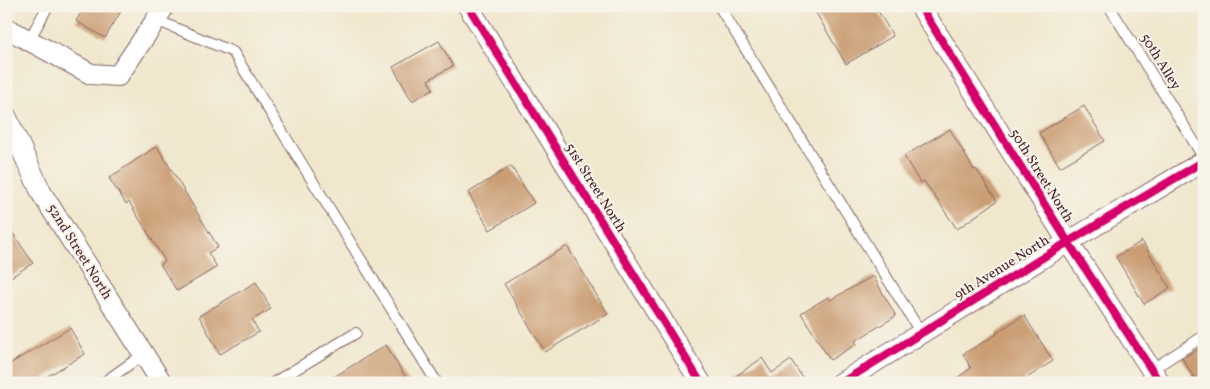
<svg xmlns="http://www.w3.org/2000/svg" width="1210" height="389" font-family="Vollkorn,serif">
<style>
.building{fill:#ca9d73}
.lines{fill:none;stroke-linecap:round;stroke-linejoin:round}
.service-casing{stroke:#846564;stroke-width:12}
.minor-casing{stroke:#846564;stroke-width:22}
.service{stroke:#fff;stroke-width:10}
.minor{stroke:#fff;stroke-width:20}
.cycleway-casing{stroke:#f7f3e8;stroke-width:11}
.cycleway{stroke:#d6006c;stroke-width:8}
.labels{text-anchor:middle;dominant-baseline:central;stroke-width:4;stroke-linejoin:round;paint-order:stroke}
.street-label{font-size:14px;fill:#4a1f2b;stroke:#f7f3e8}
</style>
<rect width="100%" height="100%" fill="#f7f3e8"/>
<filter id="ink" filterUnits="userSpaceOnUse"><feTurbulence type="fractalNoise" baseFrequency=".02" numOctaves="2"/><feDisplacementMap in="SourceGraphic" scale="10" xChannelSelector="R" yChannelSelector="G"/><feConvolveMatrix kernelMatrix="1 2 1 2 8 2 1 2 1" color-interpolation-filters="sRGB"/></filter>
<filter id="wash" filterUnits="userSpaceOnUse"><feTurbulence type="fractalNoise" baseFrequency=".0096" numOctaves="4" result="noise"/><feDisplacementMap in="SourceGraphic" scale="20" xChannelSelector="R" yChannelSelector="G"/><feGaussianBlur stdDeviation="1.12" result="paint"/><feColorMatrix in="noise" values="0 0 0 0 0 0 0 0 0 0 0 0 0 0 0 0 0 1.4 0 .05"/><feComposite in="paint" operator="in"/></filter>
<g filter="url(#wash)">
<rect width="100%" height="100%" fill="#f0e7cd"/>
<g id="blocks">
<g class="building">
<polygon points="85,6 124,6 105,38 76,21"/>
<polygon points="812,6 875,6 893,36 846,64"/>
<polygon points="439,41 453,66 428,80 433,89 412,101 393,67"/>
<polygon points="1084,106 1105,141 1060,167 1039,133"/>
<polygon points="950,129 974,170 976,169 997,201 957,229 924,181 920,183 904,156"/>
<polygon points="157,146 218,247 208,253 217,267 177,291 160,264 165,261 129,202 126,204 109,178"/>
<polygon points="511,166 534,203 490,230 468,193"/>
<polygon points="6,223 33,263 6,280"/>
<polygon points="1142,241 1170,288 1144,304 1116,257"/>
<polygon points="567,246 608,314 545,352 504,284"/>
<polygon points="873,276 896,316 855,341 857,344 830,360 801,313 828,297 830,300"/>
<polygon points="256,282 271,309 252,320 259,332 220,354 199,316"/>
<polygon points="1024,315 1053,361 1019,383 950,383 971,368 963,354 997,334 996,333"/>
<polygon points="70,328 85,354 36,383 6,383 6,366"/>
<polygon points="386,345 409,383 324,383"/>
<polygon points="1204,346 1204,383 1197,383 1182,358"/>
<polygon points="762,358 772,373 791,360 806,383 726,383"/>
</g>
</g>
</g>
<g filter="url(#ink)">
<use href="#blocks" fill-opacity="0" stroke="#846564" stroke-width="1"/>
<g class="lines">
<defs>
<g id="service">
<polyline points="719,6 921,333"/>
<polyline points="1109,6 1204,158"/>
<polyline points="156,20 233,52 437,383"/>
<polyline points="29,40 48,6"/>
<polyline points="1151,370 1204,336"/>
<polyline points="103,383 144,354"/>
<polyline points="273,383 356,333"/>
</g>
<g id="minor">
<polyline points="468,6 701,383"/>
<polyline points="920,6 1068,242 1160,383"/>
<polyline points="6,28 91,74 118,76 156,20 164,6"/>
<polyline points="6,116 42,194 162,383"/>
<polyline points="841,383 1068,242 1204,161"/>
</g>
</defs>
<use href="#service" class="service-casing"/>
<use href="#minor" class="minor-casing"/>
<use href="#service" class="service"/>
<use href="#minor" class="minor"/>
<defs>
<g id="cycleway">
<polyline points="468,6 701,383"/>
<polyline points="920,6 1068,242 1160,383"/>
<polyline points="841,383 1068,242 1204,161"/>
</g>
</defs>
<use href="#cycleway" class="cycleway-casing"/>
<use href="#cycleway" class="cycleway"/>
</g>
</g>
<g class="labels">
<g class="street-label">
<text transform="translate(1160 62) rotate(58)">50th Alley</text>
<text transform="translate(1041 176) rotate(58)">50th Street North</text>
<text transform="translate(595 188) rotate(58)">51st Street North</text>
<text transform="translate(79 252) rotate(58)">52nd Street North</text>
<text transform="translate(1002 268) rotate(-32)">9th Avenue North</text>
</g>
</g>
<rect width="1210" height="389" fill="none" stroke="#f7f3e8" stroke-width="25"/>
</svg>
